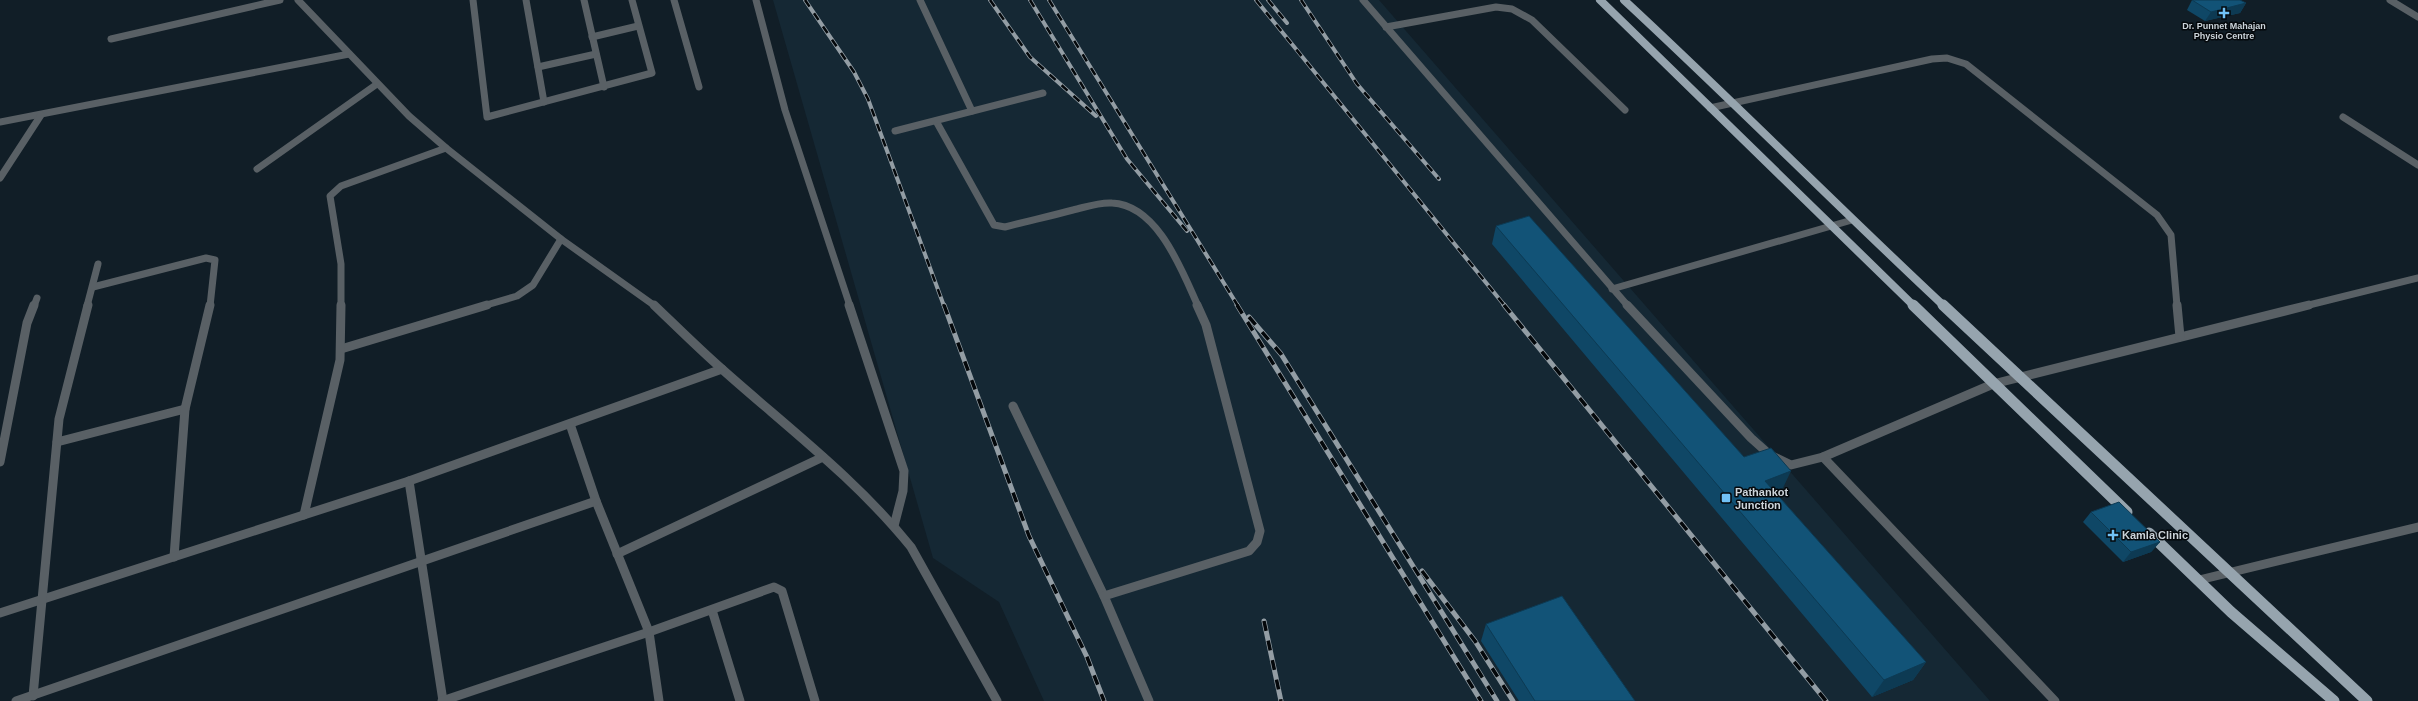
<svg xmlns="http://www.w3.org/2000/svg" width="2418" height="701" font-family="Arial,sans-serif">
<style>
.built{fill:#152834}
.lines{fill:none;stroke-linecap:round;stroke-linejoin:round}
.lane-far1{stroke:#596065;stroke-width:7}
.lane{stroke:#596065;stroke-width:9}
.street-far1{stroke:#596065;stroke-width:7}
.street{stroke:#596065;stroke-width:9}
.primary-far1{stroke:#96a4ae;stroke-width:8}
.primary{stroke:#96a4ae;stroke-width:11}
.rail-far1-casing{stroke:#939da4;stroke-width:4}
.rail-casing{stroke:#939da4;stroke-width:5}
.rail-far1{stroke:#04080b;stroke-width:2.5;stroke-dasharray:8;stroke-linecap:butt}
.rail{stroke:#04080b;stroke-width:3.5;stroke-dasharray:10;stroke-linecap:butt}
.wall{fill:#0f4766}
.shaded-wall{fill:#0d3a53}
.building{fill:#125377;stroke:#0d3a53}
.poi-dot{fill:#71c1f5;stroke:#04080b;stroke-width:1.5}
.labels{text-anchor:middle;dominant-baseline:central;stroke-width:3;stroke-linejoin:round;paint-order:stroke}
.far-poi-label{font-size:9px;font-weight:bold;fill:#ccd4da;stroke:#04080b}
.poi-label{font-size:11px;font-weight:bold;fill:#ccd4da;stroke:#04080b;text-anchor:start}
</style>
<rect width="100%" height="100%" fill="#111e27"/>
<polygon class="built" points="773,0 1379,0 1990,701 1044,701 999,602 933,558"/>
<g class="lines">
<g class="lane-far1">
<polyline points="920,0 972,111"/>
<polyline points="111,39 280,0"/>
<path d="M936,121L994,225L1005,227C1028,221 1051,216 1073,210C1086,207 1099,202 1112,203C1158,205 1182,271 1198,306"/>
<polyline points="895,131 1043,93"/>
<polyline points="257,169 377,84"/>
</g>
<g class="lane">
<polyline points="1013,406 1104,596 1149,701"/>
<polyline points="1104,596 1249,551 1257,542 1260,531 1206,325 1197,305"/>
</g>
<g class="street-far1">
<polyline points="298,0 409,116 446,148 561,239 655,306"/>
<polyline points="473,0 487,117 652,73 632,0"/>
<polyline points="526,0 544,102"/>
<polyline points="584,0 604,87"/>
<polyline points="674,0 699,87"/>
<polyline points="756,0 785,110 850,306"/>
<polyline points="1363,0 1628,306"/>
<polyline points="2390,0 2418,17"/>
<polyline points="1386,27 1496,7 1512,9 1532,20 1625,110"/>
<polyline points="592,37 638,26"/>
<polyline points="538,67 596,54"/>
<polyline points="1710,108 1932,59 1947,58 1966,64 2157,215 2171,235 2177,306"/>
<polyline points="2343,117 2418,165"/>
<polyline points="0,122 349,54"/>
<polyline points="0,178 41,115"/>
<polyline points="93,287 206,258 215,260 210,306"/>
<polyline points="1612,289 1852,220"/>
<polyline points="34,306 37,298"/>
<polyline points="87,306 98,264"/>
<polyline points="341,306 341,264 330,196 341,186 446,148"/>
<polyline points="483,306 517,296 533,285 561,239"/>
<polyline points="2305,306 2418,278"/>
</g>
<g class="street">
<path d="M654,305C677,327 699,349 723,370C787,427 856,479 911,547L997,701"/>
<polyline points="849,305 904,471 903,491 894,526"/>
<polyline points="1627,305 1751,438 1770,455 1791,465 1823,457 1993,384 2309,305"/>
<polyline points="2177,305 2180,337"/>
<polyline points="341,349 487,305"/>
<polyline points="570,424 596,501 649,632 659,701"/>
<polyline points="57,442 185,409"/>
<polyline points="1823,457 2055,701"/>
<polyline points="0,462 27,323 34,305"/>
<polyline points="409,481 443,701"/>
<polyline points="304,515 340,360 341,305"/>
<polyline points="617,554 823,457"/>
<polyline points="174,557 185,409 210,305"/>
<polyline points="2199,580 2418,527"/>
<polyline points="712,610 740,701"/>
<polyline points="0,613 409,481 722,369"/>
<polyline points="33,696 59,419 88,305"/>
<polyline points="16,701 596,501"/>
<polyline points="442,701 649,632 774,587 782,591 815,701"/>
</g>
<g class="primary-far1">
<polyline points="1600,0 1914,306"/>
<path d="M1624,0C1732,100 1836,205 1944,306"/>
</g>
<g class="primary">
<polyline points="1913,305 2127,512"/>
<polyline points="1943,305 2367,701"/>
<polyline points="2149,533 2231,612 2334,701"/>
</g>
<defs>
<g id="rail-far1">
<polyline points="805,0 854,72 868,99 944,306"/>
<polyline points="990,0 1030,57 1096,116"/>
<polyline points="1030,0 1127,159 1187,231"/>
<polyline points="1049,0 1238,306"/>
<polyline points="1256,0 1505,306"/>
<polyline points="1268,0 1287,23"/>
<polyline points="1301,0 1357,84 1439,179"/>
</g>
<g id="rail">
<polyline points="944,305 1029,536 1087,657 1104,701"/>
<polyline points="1237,305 1481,701"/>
<polyline points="1504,305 1826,701"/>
<polyline points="1249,317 1281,354 1497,701"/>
<polyline points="1422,571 1475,641 1513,701"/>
<polyline points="1264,621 1281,701"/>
</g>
</defs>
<use href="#rail-far1" class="rail-far1-casing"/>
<use href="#rail" class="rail-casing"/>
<use href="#rail-far1" class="rail-far1"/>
<use href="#rail" class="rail"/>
</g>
<g class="wall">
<polygon points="2192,0 2246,3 2240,13 2205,21 2187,10"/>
<polygon points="1496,226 1744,457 1782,490 1775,492 1926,662 1913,680 1872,697 1492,244"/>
<polygon points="2091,512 2160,542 2151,552 2123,562 2083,522"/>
<polygon points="1486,624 1635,701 1519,701 1481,641"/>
</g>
<g class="shaded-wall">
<polygon points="2246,3 2240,13 2205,21 2211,12"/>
<polygon points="1791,471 1782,490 1756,500 1765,481"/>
<polygon points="2160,542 2151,552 2123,562 2131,552"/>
<polygon points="1926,662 1913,680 1872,697 1884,680"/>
</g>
<g class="building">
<polygon points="2192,0 2240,0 2246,3 2211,12"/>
<polygon points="1529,216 1744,457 1771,448 1791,471 1765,481 1926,662 1884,680 1496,226"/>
<polygon points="2119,502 2160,542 2131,552 2091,512"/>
<polygon points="1562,596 1635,701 1535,701 1486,624"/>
</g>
<g class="poi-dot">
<path d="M2222 7h4v4h4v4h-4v4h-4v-4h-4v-4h4z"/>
<rect x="1721" y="493" width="10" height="10" rx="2"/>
<path d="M2111 529h4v4h4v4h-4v4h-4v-4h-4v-4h4z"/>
</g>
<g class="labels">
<g class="far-poi-label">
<text x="2224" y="26">Dr. Punnet Mahajan<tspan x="2224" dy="10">Physio Centre</tspan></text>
</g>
<g class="poi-label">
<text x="1735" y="492">Pathankot<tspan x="1735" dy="13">Junction</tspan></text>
<text x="2122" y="535">Kamla Clinic</text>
</g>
</g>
</svg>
